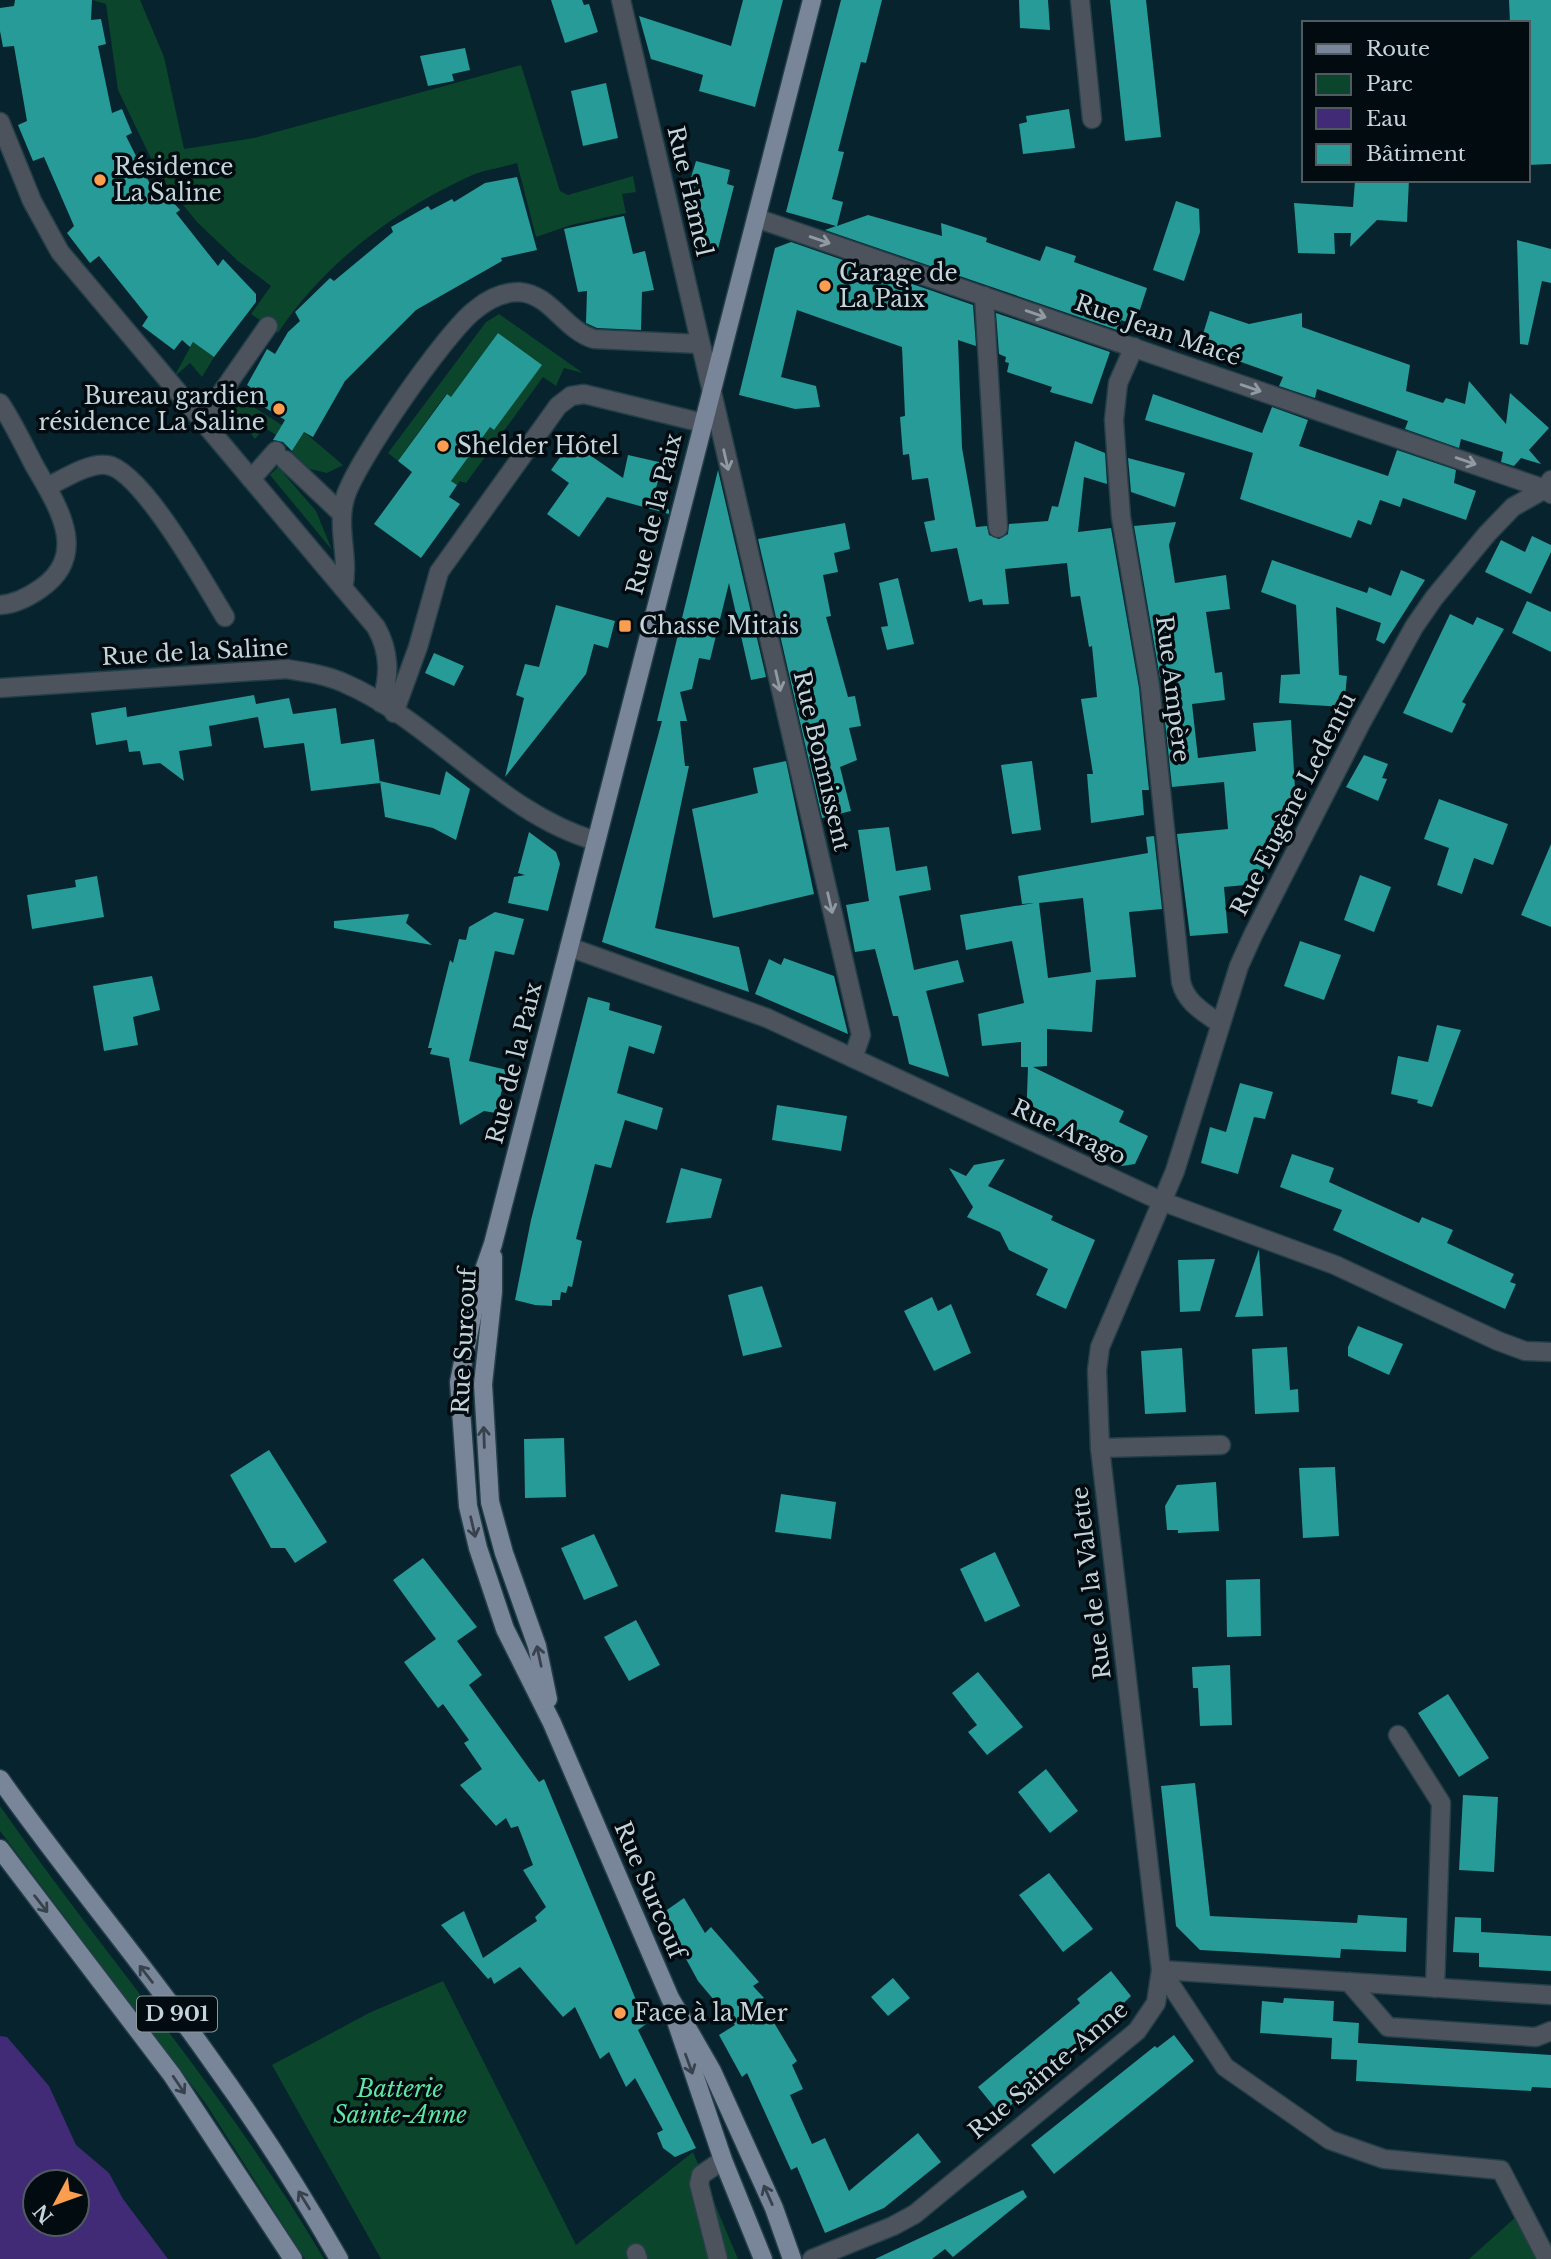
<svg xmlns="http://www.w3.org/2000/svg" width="1551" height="2259" font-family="'Libre Baskerville',serif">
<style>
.green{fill:#0b452b}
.water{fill:#412b77;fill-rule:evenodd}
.building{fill:#269b98;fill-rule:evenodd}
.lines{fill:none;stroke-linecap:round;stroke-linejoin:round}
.minor-casing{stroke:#253f49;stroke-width:21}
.major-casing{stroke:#253f49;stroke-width:21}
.minor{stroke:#4d535c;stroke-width:18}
.major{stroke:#798699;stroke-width:18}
.oneway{stroke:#8f9aa2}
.oneway2{stroke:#38424d}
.poi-dot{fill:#fb9e50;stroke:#020b0f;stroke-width:2.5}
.labels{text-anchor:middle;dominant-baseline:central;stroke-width:7;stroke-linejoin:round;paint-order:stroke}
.shield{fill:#020b0f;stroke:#8a989e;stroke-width:2}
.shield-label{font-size:21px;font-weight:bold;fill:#c5d4db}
.poi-label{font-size:23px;fill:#c5d4db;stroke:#020b0f;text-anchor:start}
.street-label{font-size:23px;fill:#c5d4db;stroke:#020b0f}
.park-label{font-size:23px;font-style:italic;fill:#5ee6a3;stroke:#020b0f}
</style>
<rect width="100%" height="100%" fill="#07232d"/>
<g class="green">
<path d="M92,0H140L164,57L184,149L254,138L521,65L560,191L568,195L633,176L636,192L622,194L626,213L571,225L536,237L517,163C501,168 481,170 466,178C392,212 322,266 278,333L251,314L271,286L238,261L197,222L159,175L118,90L106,4Z"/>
<polygon points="499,314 583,373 564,368 556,386 543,377 466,483 460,481 457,485 451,481 490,427 494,430 541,365 498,333 451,397 446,394 398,461 388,453 486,322"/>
<polygon points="193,342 214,357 202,377 190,363 174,377"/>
<polygon points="235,395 282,425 276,435 265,428 255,439 227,406"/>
<polygon points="304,432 343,465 327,473 310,469 292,452"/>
<polygon points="278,467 316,511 332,550 270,475"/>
<path d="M0,1806C106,1958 230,2098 324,2259H305L206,2104L0,1831Z"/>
<polygon points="443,1981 576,2245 693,2152 738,2259 381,2259 272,2065 369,2013"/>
<polygon points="1518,2215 1540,2259 1469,2259"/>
</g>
<path class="water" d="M0,2036L7,2037L49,2086L76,2145L109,2173L123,2199L168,2259H0ZM77,2182V2224H35V2182Z"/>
<g class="building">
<polygon points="15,0 92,0 91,20 101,19 106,44 98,46 112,113 122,109 132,133 126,136 156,196 163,191 180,210 176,213 218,266 223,259 256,294 256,302 214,357 193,342 190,347 182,340 174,350 142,326 148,317 99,256 90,263 67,233 74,226 44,157 33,161 18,125 27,121 14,46 3,47 0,31 0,8 14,6"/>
<polygon points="551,0 582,0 584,5 589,4 598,32 565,43"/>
<polygon points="743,0 783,0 755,107 699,91 703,75 651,59 639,16 731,46"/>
<polygon points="841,0 882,0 866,63 861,62 838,151 844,152 832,199 843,202 837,226 868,215 942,236 941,223 987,238 986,242 1040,261 1046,246 1076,256 1074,262 1147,288 1135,325 1121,320 1117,330 825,230 836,226 786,212"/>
<polygon points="1019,0 1048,0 1050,30 1020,28"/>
<polygon points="1110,0 1146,0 1161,137 1125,141"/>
<polygon points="1509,0 1551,0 1551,164 1528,165 1528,23 1510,23"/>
<polygon points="465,48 470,70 452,74 454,81 428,86 420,56"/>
<polygon points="606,83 618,138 583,146 571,91"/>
<polygon points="1069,109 1075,148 1023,154 1019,124 1027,122 1026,116"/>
<polygon points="696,161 730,170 727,184 734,186 718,249 697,243 702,222 690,219 694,203 690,201 691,196 686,194"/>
<polygon points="517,177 537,250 501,258 502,261 416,310 345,381 313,437 304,432 292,451 283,442 273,440 285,420 248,397 253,389 247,385 267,349 275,354 288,332 300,321 295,312 330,278 334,281 393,232 391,227 428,206 431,210 452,199 454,202 485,183"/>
<polygon points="1409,180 1407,222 1377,220 1350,247 1351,233 1334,233 1335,254 1298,253 1294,203 1353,207 1355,181"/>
<polygon points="1176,201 1199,209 1200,232 1184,281 1153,270"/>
<polygon points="624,216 633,254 645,251 654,290 642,292 641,330 597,328 586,323 587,291 578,292 564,229"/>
<polygon points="1517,240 1551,249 1551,283 1542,281 1528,345 1520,344"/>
<polygon points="791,242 973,305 976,346 958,340 962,448 976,527 987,526 989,535 999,539 1008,534 1009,524 1048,521 1052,506 1058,507 1075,441 1105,453 1107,484 1084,477 1078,532 1111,528 1139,688 1149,790 1142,790 1144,815 1091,823 1087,774 1093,774 1081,699 1097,697 1092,646 1089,647 1080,596 1071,597 1067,563 1005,569 1009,604 983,605 982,599 969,602 957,548 931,552 924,522 935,520 928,478 912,480 909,454 903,455 900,417 905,416 902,347 797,310 781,377 816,386 820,407 795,409 739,395 775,248"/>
<polygon points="1210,311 1249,324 1302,313 1302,327 1410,365 1406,391 1443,403 1446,398 1465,404 1469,381 1506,424 1510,393 1549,428 1529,450 1541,464 1521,458 1514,466 1501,462 1503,452 1461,439 1459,448 1405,429 1408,421 1317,389 1315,398 1279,386 1283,377 1199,347"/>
<polygon points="996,313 1110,352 1092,404 1050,392 1052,387 1007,372 1009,363 1005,362 1006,357 999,354"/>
<polygon points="498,333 542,365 494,430 490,427 451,481 457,485 449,497 460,504 421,558 374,524 412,472 398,461 447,394 451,397"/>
<polygon points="1153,394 1262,433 1272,407 1308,420 1299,446 1388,476 1397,450 1456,470 1454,483 1476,491 1466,520 1403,498 1400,507 1380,500 1371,525 1358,520 1351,538 1240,499 1253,453 1145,420"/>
<polygon points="571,442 623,478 628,455 663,463 653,499 669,510 669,514 607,497 579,537 547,514 569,483 551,470"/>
<polygon points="1128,458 1185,473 1175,507 1131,492"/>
<polygon points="718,470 766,677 751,680 729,583 710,660 699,658 692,689 680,692 687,721 680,721 685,766 689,766 655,928 739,947 749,992 602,942 662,721 657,721"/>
<polygon points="1176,522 1169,545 1175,583 1226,575 1230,609 1206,612 1215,673 1222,672 1225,700 1192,704 1198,758 1256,751 1253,723 1291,720 1296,806 1256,884 1224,887 1228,933 1190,936 1177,834 1228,829 1224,782 1172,787 1161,684 1134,526"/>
<polygon points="845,523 850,549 834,553 838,572 823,575 831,616 826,617 848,697 855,696 861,726 849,728 857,760 840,767 851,811 822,818 758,539"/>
<polygon points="1532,536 1551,545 1551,552 1531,594 1485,572 1501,540 1525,552"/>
<polygon points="1272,560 1367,593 1369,587 1391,596 1401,570 1425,580 1384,644 1376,640 1381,623 1336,607 1339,675 1347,676 1344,707 1279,703 1281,675 1300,674 1296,605 1261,592"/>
<polygon points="898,578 914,644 887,650 881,627 888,626 879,583"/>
<polygon points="1527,601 1551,612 1551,652 1512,633"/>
<polygon points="556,605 615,621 608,648 594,644 586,674 505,777 524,698 516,695 525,664 539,667"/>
<polygon points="1450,614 1473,625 1477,617 1504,629 1462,702 1466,704 1452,733 1403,713"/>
<polygon points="434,653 464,666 454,686 425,673"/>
<polygon points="254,695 256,704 289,698 293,714 336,708 341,744 374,739 380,783 311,791 304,743 264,748 258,717 209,726 212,746 179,751 184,781 160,763 143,765 140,751 129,752 127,740 96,745 91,713 126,707 127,717"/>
<polygon points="1364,755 1388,764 1382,778 1387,779 1378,801 1346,787"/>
<polygon points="786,761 814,894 713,918 692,809 758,793 753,768"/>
<polygon points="1032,761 1041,830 1012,834 1001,765"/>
<polygon points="446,771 470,789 456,840 433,828 385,817 380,781 440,795"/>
<polygon points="1439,799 1508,824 1493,865 1474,858 1462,894 1437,885 1449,848 1424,839"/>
<polygon points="889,827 896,871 927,866 931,890 899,896 914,970 958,960 964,982 926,991 949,1077 909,1064 898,1016 893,1016 875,949 855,952 846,905 869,901 858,830"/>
<polygon points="529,832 556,852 560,864 548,911 508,903 514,877 525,875 518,873"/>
<path d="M1154,836L1162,909L1129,912L1136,977L1096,980L1092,1032L1047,1029V1066L1033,1067L1124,1111L1119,1122L1148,1136L1135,1164L1122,1166L1026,1122L1028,1067H1021V1042L982,1046L978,1014L1024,1003L1012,941L966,950L960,915L1034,903L1022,904L1018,876L1148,853L1146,837ZM1083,898L1091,972L1048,978L1039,903Z"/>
<polygon points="1551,844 1551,927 1521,915"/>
<polygon points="1360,875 1391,887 1374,932 1344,920"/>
<polygon points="97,876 104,917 32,929 27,895 76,887 75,880"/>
<polygon points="495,912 524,919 514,955 495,951 469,1061 507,1070 496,1113 484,1111 460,1125 449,1058 430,1054 432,1048 428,1048 450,960 453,963 459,939 466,940 469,927"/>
<polygon points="409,914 406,923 432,945 334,928 334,921"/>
<polygon points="1300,941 1341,955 1324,1000 1284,986"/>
<polygon points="784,958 834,976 848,1034 755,994 769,959 781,965"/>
<polygon points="152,976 160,1010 133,1017 138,1045 104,1051 93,986"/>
<polygon points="588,997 610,1003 609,1010 662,1026 654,1054 629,1046 617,1093 663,1108 657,1130 625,1120 611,1168 595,1164 576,1239 582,1241 572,1287 568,1286 566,1293 561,1292 560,1300 552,1300 552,1306 535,1305 515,1300 531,1220"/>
<polygon points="1437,1025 1461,1030 1432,1107 1417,1103 1418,1100 1391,1094 1398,1056 1428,1062"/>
<polygon points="1240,1083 1273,1092 1265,1119 1254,1117 1238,1174 1201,1163 1210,1127 1226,1132"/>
<polygon points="777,1105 847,1116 841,1151 772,1140"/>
<polygon points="1292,1154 1334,1168 1329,1182 1419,1223 1422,1217 1453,1230 1447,1243 1514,1274 1510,1282 1516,1284 1505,1309 1333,1230 1342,1210 1280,1187"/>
<polygon points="1005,1159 988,1186 1053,1216 1051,1220 1095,1240 1066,1309 1036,1295 1048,1269 1009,1250 1000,1232 967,1217 973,1207 949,1168 966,1176 974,1165"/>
<polygon points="681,1168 722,1179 711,1218 666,1223"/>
<polygon points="1259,1249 1263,1316 1235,1317"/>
<polygon points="1215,1259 1200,1311 1180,1312 1178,1260"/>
<polygon points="762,1286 782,1347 743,1356 728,1295"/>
<polygon points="932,1297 938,1311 951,1304 971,1353 934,1371 904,1311"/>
<polygon points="1358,1326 1403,1344 1389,1375 1348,1356 1348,1347"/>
<polygon points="1287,1347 1290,1390 1298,1389 1299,1412 1255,1414 1252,1349"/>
<polygon points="1182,1348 1186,1412 1145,1414 1141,1351"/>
<polygon points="564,1438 566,1497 525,1498 524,1439"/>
<polygon points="269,1450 327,1542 295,1563 285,1548 271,1548 230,1475"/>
<polygon points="1335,1467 1339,1536 1303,1538 1299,1468"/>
<polygon points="1216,1482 1219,1531 1178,1533 1178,1530 1167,1530 1165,1506 1177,1485"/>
<polygon points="781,1494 836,1502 831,1539 775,1532"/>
<polygon points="594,1534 618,1586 584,1600 561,1548"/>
<polygon points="995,1552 1020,1606 985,1622 960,1569"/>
<polygon points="423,1558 477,1627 457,1641 482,1675 469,1685 539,1782 544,1779 646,2024 638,2030 696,2148 675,2157 663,2148 657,2133 663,2130 635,2078 626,2087 609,2052 600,2059 575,2007 563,2017 520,1967 494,1984 491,1977 488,1979 441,1925 464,1911 483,1958 537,1921 535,1917 546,1907 523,1870 533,1865 518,1826 511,1828 506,1818 496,1826 460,1785 482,1769 464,1743 469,1740 443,1704 438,1708 404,1662 436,1639 393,1580"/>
<polygon points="1260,1579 1261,1636 1227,1637 1226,1580"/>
<polygon points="636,1620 660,1665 629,1681 604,1637"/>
<polygon points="1230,1665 1232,1725 1200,1726 1198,1688 1193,1688 1192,1667"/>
<polygon points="978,1672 1023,1727 987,1755 968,1732 977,1725 952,1693"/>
<polygon points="1448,1694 1489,1758 1459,1777 1418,1713"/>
<polygon points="1046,1769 1078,1811 1050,1833 1018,1792"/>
<polygon points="1195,1783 1210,1916 1357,1923 1358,1915 1407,1918 1406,1952 1341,1949 1340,1958 1200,1950 1176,1926 1161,1786"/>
<polygon points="1463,1795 1498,1797 1494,1872 1459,1870"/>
<polygon points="1049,1873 1093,1929 1063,1952 1019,1895"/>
<polygon points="684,1898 705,1933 711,1927 759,1982 753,1986 764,1998 761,2001 797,2061 792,2065 803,2089 790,2095 812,2144 825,2138 849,2191 918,2133 941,2162 884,2208 825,2233 797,2167 791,2170 747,2073 742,2077 719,2035 735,2025 698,1981 673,1935 664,1912"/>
<polygon points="1455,1917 1481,1918 1481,1932 1551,1936 1551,1971 1479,1967 1479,1953 1453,1952"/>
<polygon points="1111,1971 1131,1996 1083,2043 1086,2045 1000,2114 978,2087 1080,2003 1077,1999"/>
<polygon points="893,1978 910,1998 888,2016 871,1997"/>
<polygon points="1284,1998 1334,2001 1333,2021 1359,2023 1358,2043 1551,2055 1551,2088 1532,2087 1531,2091 1356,2081 1357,2060 1331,2059 1332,2038 1260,2033 1262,2001 1283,2003"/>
<polygon points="1174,2035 1194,2061 1054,2174 1031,2145 1155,2046 1157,2048"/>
<polygon points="1023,2190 1027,2197 953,2257 945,2249 932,2259 875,2259"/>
</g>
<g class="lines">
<defs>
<g id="minor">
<polyline points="621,0 861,1035 853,1058"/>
<polyline points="1080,0 1092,119"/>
<path d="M0,122L32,201L60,252L376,627C390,652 390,676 381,703"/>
<polyline points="756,218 1545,489 1551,494"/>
<polyline points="984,296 998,528"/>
<path d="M1134,347L1118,383L1114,420L1117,464L1121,517L1150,686L1181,982C1186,1003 1204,1012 1220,1024"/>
<path d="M0,403C13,422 23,444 34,465C57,505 91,554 40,589C27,598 15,604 0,605"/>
<polyline points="202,421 268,326"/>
<polyline points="285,460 341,513"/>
<polyline points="251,479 276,451"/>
<path d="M47,487C62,480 89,462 107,465C142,470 206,586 225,617"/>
<path d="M343,588C350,558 336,529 345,498C355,463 446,332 475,310C487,300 502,292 519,292C551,294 564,330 594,339L700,344"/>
<path d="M0,688L287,669C306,672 326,675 344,683C435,722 499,813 596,841"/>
<polyline points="394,713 418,647 439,572 558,406 571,396 584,394 703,423"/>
<polyline points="569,947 767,1018 1161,1201 1335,1265 1498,1341 1525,1351 1551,1352"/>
<polyline points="1100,1448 1221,1445"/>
<polyline points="1398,1735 1441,1803 1435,1988"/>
<polyline points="1349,1982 1388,2027 1536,2037 1551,2031"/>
<polyline points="636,2253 638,2259"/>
<polyline points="718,2259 699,2184 701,2175 723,2160"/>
<polyline points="812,2259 893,2226 915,2214 1137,2031 1156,2003 1161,1970 1551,1995"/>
<polyline points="1547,2259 1501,2170 1384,2159 1330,2140 1225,2067 1161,1970 1100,1448 1097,1370 1100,1347 1175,1171 1239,966 1253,935 1360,725 1414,627 1434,598 1487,534 1513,507 1545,489 1551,480"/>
</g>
<g id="major">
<polyline points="493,1257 493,1292 483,1384 490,1502 504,1553 537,1646 548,1699"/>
<path d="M0,1779C67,1874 142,1962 209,2057C256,2122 299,2189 339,2259"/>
<polyline points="0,1849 172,2075 293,2259"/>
<polyline points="673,2012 723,2160 763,2259"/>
<polyline points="792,2259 774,2208 712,2071 670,1998 552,1723 505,1629 478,1548 468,1506 459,1382 478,1287 493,1244 812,0"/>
</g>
</defs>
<use href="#minor" class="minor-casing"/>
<use href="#major" class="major-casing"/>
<use href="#minor" class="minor"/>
<use href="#major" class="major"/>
</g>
<defs><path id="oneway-shaft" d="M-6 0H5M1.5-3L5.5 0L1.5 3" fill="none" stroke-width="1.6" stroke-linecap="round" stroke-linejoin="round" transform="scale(1.75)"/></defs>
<g class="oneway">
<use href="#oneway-shaft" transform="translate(820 240) rotate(19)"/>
<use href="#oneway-shaft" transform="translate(1036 314) rotate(19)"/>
<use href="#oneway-shaft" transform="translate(1251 388) rotate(19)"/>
<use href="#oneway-shaft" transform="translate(726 460) rotate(77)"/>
<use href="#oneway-shaft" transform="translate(1466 461) rotate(19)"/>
<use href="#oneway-shaft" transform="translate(778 681) rotate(77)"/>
<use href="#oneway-shaft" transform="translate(830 903) rotate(77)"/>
</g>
<g class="oneway2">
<use href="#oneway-shaft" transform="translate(484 1437) rotate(-92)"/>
<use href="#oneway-shaft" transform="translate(473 1527) rotate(77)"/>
<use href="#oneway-shaft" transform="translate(539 1656) rotate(-102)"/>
<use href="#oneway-shaft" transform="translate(41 1904) rotate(52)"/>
<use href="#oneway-shaft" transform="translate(146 1974) rotate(-128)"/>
<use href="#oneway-shaft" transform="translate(689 2064) rotate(70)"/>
<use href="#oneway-shaft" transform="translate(179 2085) rotate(56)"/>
<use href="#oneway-shaft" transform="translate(768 2195) rotate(-114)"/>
<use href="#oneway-shaft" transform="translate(304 2200) rotate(-122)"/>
</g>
<g class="poi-dot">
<circle cx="100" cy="180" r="7"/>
<circle cx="825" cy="286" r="7"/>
<circle cx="279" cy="409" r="7"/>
<circle cx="443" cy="446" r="7"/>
<rect x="618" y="619" width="14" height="14" rx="3.5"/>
<circle cx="620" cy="2013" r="7"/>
</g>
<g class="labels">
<rect class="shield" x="137" y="1996.5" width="80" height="35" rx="5"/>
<g class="shield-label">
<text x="177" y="2014">D 901</text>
</g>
<g class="poi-label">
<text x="114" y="167">Résidence<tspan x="114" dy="26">La Saline</tspan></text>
<text x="839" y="273">Garage de<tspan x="839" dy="26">La Paix</tspan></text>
<text x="265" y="396" text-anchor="end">Bureau gardien<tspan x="265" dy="26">résidence La Saline</tspan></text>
<text x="457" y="446">Shelder Hôtel</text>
<text x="639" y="626">Chasse Mitais</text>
<text x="634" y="2013">Face à la Mer</text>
</g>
<g class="street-label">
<text transform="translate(690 191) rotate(77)">Rue Hamel</text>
<text transform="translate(1158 330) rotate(19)">Rue Jean Macé</text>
<text transform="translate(654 514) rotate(-76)">Rue de la Paix</text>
<text transform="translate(195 652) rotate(-3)">Rue de la Saline</text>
<text transform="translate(1173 689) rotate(83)">Rue Ampère</text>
<text transform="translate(822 761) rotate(77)">Rue Bonnissent</text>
<text transform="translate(1293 804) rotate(-63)">Rue Eugène Ledentu</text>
<text transform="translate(514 1063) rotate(-76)">Rue de la Paix</text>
<text transform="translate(1069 1132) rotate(25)">Rue Arago</text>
<text transform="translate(464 1341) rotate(-87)">Rue Surcouf</text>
<text transform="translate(1091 1583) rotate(-97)">Rue de la Valette</text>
<text transform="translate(650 1890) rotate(67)">Rue Surcouf</text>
<text transform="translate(1048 2070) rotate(-40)">Rue Sainte-Anne</text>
</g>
<g class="park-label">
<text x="400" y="2089">Batterie<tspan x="400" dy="26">Sainte-Anne</tspan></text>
</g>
</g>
<rect x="1302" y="21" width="228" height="161" fill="#020b0f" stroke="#505b61" stroke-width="2"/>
<rect x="1316" y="44" width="35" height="10" fill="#798699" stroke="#505b61" stroke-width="2"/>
<text x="1366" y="56" font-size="21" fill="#c5d4db">Route</text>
<rect x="1316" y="74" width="35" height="21" fill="#0b452b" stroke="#505b61" stroke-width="2"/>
<text x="1366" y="91" font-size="21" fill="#c5d4db">Parc</text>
<rect x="1316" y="108" width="35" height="21" fill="#412b77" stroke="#505b61" stroke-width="2"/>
<text x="1366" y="126" font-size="21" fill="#c5d4db">Eau</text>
<rect x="1316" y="144" width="35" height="21" fill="#269b98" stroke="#505b61" stroke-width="2"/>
<text x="1366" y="161" font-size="21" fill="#c5d4db">Bâtiment</text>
<g transform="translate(56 2203) rotate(229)"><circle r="33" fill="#020b0f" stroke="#505b61" stroke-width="2"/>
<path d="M0-5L12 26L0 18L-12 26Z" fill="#fb9e50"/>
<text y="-10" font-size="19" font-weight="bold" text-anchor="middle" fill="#c5d4db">N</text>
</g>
</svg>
